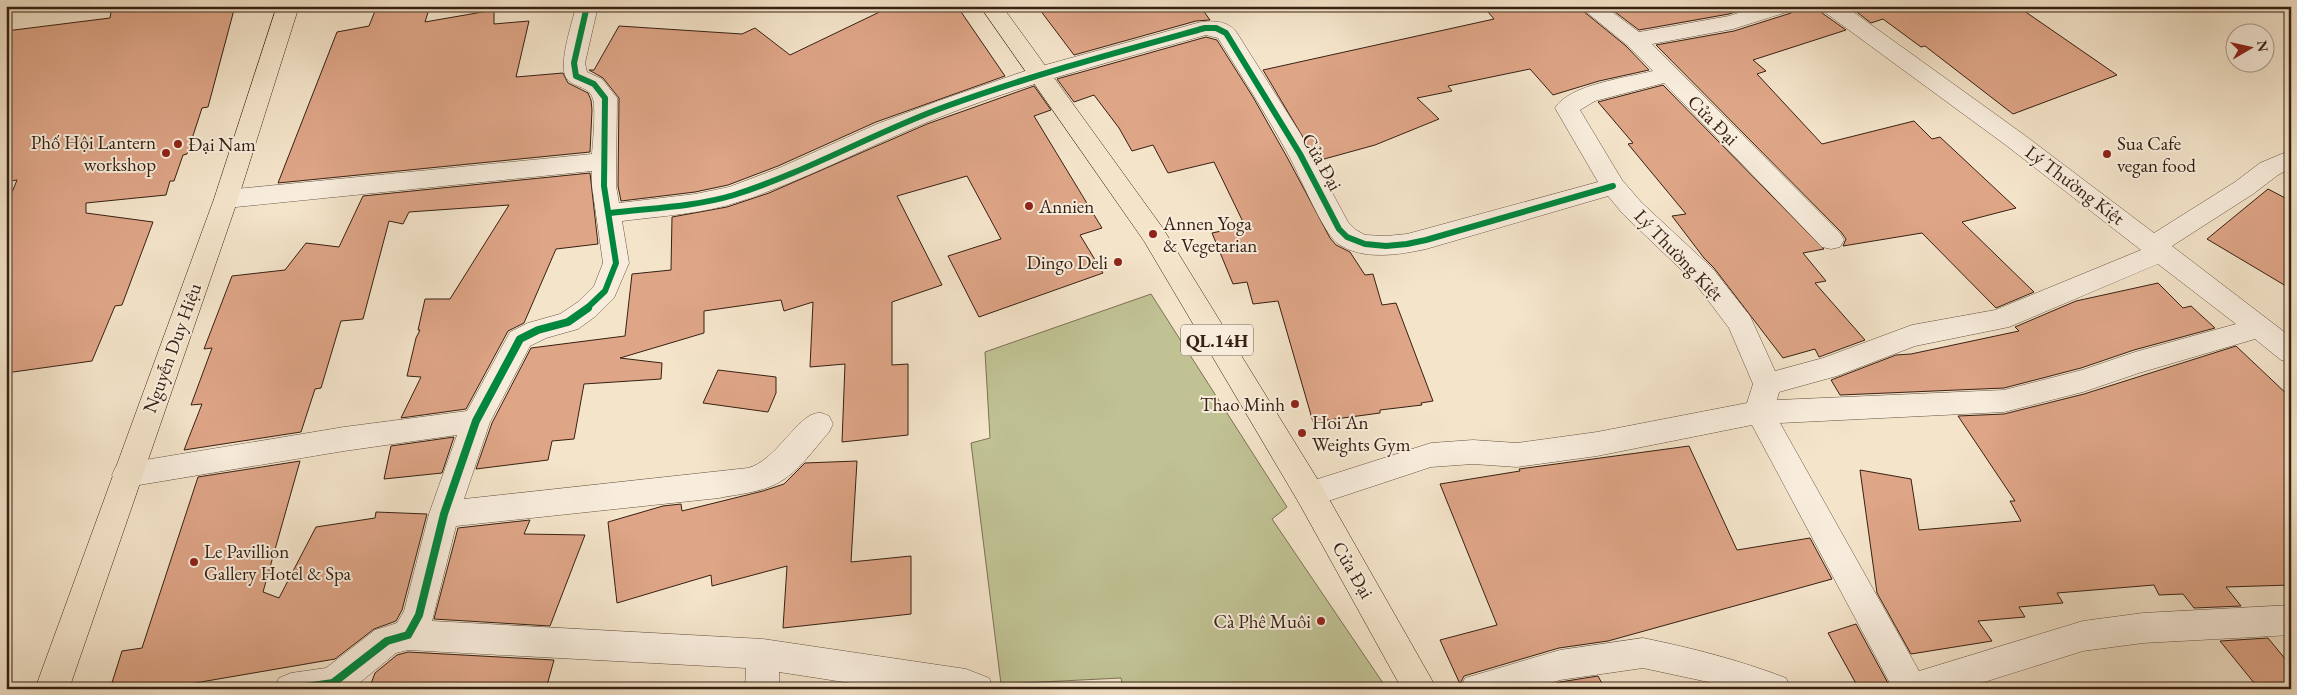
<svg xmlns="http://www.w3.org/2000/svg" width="2297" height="695" font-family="'EB Garamond',serif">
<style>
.green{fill:#c0c294;stroke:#7c7153}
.building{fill:#dea587;stroke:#372012}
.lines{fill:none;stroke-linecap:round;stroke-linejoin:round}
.minor-casing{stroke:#665140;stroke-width:1}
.major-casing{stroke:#372012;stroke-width:1}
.minor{fill:#f8eddd;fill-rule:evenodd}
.major{fill:#f4e4ca;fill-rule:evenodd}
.cycleway-far1-casing{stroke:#f8eddd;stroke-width:9}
.cycleway-casing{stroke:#f8eddd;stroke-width:11}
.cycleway-far1{stroke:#00873e;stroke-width:6}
.cycleway{stroke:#00873e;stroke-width:8}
.poi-dot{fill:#8f2418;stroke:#f8eddd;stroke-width:2}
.labels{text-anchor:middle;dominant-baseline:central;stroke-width:4;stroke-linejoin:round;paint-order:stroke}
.shield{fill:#f8eddd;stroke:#715e4f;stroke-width:1}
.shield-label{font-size:18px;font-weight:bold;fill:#372012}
.street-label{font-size:19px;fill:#372012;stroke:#f8eddd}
.poi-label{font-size:19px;fill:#372012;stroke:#f8eddd;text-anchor:start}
</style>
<rect width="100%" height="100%" fill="#f4e4ca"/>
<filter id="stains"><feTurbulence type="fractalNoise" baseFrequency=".004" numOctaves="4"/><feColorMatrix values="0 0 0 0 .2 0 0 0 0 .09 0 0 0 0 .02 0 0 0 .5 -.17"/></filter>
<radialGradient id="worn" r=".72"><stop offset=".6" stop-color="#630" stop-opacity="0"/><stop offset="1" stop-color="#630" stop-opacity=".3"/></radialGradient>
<polygon class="green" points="1151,294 1287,507 1272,519 1387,689 1123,689 1121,678 1001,684 971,443 990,438 985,352"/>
<g class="building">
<polygon points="112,6 235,6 208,107 202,108 187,154 183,155 174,181 170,181 166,195 86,203 86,213 153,222 122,305 115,306 92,361 6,373 6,207 17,180 6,182 6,31 110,18"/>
<polygon points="377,6 430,6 425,22 494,10 494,24 529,21 516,77 563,73 568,83 588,93 591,100 592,110 590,152 278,183 337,32 369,26"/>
<polygon points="892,6 957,6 1005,76 876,122 778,166 728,185 695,192 621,201 618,186 619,98 603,78 589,70 594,70 619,26 742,34 755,28 790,55"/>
<polygon points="1037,6 1200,6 1210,20 1196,21 1074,55"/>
<polygon points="1483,6 1577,6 1626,46 1649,70 1599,81 1553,95 1530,69 1448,86 1452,91 1417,98 1439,119 1375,145 1317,161 1263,70 1494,19"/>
<polygon points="1607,6 1752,6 1729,14 1639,30"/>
<polygon points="1795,6 1818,6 1822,13 1846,30 1753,60 1766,71 1757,74 1822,144 1914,121 1932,139 1940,137 2016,208 1962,222 2034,292 1996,308 1922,233 1843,246 1846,239 1841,232 1656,45 1734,31 1791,13"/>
<polygon points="1849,6 2017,6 2117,75 2013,114 1925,46 1921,47 1883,19 1871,23"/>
<polygon points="1206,37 1217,40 1253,97 1287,157 1330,238 1336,245 1350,252 1365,275 1373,274 1382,305 1396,303 1433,401 1421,403 1422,405 1380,410 1380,413 1313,422 1278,301 1253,304 1247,282 1233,284 1212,233 1245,226 1214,162 1168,173 1153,145 1132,151 1119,128 1094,95 1074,102 1057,79"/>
<polygon points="1663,85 1824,249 1803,253 1826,281 1815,283 1865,340 1819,357 1815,349 1783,358 1714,268 1704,258 1672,216 1686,214 1628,144 1633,143 1598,102"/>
<polygon points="1034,86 1051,110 1034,116 1102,228 1080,235 1103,273 979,317 948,256 1001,239 967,176 897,196 942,285 892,302 892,365 908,364 908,435 842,442 845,364 810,367 813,302 784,311 781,300 704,311 704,333 620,358 662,363 661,379 584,384 574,439 552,441 548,460 476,469 492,423 531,348 625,336 632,274 671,270 672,217 727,207 769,193 927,124"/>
<polygon points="590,173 598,244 556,249 524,323 508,331 466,409 401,418 421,377 407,376 416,338 420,330 418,330 425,299 450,299 509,205 409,212 403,224 389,221 363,319 341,321 321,388 315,389 301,432 184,450 202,404 191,405 212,348 204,349 232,276 285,270 306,243 339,247 363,196"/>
<polygon points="2268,189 2291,201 2291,289 2207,239"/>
<polygon points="2158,283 2183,308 2191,306 2215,328 2134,350 2081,368 2004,388 1840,395 1831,380 1896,355 1911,354 2019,331 2015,327 2076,301"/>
<polygon points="2236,346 2291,398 2291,585 2226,587 2241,606 2194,608 2183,594 2159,595 2154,585 2057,593 2063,603 2019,607 2025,617 1978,621 1992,641 1911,654 1877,593 1860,470 1911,479 1919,530 2021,521 2010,501 2015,501 1958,416 2004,414 2084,394"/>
<polygon points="718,370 776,377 776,393 768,412 703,403"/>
<polygon points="454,437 442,473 384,479 391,446"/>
<polygon points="1689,446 1737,550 1810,538 1832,579 1608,641 1559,648 1464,676 1460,684 1440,640 1497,625 1440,484 1520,471 1519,469"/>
<polygon points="300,461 263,592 279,598 316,527 375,518 376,512 427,514 402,610 396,621 374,629 335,659 160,689 110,689 122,651 142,648 198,477"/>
<polygon points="857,461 851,562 911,556 911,614 783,628 787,566 712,586 711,575 617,603 608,522 663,506 681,504 682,511 763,491 784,484 805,463"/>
<polygon points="530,520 524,534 585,535 550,626 434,619 458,528"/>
<polygon points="1856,624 1889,685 1859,689 1828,633"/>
<polygon points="2268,638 2291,666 2291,689 2259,689 2220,641"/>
<polygon points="408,652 554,660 546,689 369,689 375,673 397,655"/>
<polygon points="1598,676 1605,689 1539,689 1560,682"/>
</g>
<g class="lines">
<defs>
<g id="minor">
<path d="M576,6H598L585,63L587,72L602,79L617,98L616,186L619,203L695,194L729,187L779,168L877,124L938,101L1031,69L1197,23C1211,20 1228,20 1237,33L1300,133L1348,222L1356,230L1365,235L1386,236L1407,234L1598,182L1555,108C1570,84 1626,78 1653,71L1627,45L1579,6H1604L1639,32L1729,16L1759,6H1793L1790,11L1733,29L1652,44L1840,233L1844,240L1840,247L1831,249L1822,247L1664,83L1595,101L1580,110L1622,180L1641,202L1713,269L1750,316L1775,371L1823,358L1912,325L1995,310L2141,250L2007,146L1823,11L1820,6H1845L2023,134L2154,233L2235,182L2260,163L2291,150V168L2278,175L2253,194L2172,246L2291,337V363L2281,360L2255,339L2139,373L2083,392L2004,412L1780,423L1919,671L2083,621L2143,613L2291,605V635L2143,643L2083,651L1962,689H1893L1752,425L1597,456L1517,467L1473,464L1431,467L1310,507L1299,503L1295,494L1299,485L1431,443L1473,440L1517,443L1597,432L1747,403L1753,384L1729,328L1695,283L1623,214L1608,196L1426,249C1398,255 1362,261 1337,243C1323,232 1299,174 1289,156C1267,115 1242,77 1218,38L1206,35C1121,59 1035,81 953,112C881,139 814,177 741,201C703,214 661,216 622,221L629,263L614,298L596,316L578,329L546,338L530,346L490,422L464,499L748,468C776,461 798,414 818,413C821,412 826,415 829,416L833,424L829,432C813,450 798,473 776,484C758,493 738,494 719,498L456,526L432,621L763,639L966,669L989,678L994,689H889L779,672V689H745L746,668L408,650L396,653L352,689H274L279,678L291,673L326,668L375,630L397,623L404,611L429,514L457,435L344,451L127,487L116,484L112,475L116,466L127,463L344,427L467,411L510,332L528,323L560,314L578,302L594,286L603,263L592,186V171L226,208L217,205L214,199L217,193L226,190L592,154C593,142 596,108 593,99C590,87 577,88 569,81C555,71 573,21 576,6ZM2158,264L2236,324L2135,352L2082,370L2004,390L1777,400L1779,392L1837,376L1915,346L2009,327Z"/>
<path d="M1643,638C1692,648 1739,660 1786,678L1791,689H1727L1708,682L1643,668L1560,680L1532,689H1460L1465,678L1560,650Z"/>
</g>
<g id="major">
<polygon points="277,6 299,6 238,199 69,689 35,689 214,199"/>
<polygon points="980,6 1002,6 1162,227 1321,485 1437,689 1402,689 1299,503 1144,241"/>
</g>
</defs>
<use href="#minor" class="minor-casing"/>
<use href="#major" class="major-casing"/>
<use href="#minor" class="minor"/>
<use href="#major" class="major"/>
<defs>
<g id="cycleway-far1">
<path d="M610,213C651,208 694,207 734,195C807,172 875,132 947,106C1032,75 1118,52 1205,28H1216L1226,33L1300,154L1339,229L1347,237L1365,244L1386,246L1407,244L1426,240L1613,186"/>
<polyline points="586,309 605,291 616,263 604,186 605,98 594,84 576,76 574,63 587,6"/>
</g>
<polyline id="cycleway" points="291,689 333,683 387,641 408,635 419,615 444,514 476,421 520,339 538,330 568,322 588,308"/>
</defs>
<use href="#cycleway-far1" class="cycleway-far1-casing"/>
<use href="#cycleway" class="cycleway-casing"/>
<use href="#cycleway-far1" class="cycleway-far1"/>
<use href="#cycleway" class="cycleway"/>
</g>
<g class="poi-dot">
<circle cx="178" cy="144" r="5"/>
<circle cx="166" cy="153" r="5"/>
<circle cx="2107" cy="154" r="5"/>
<circle cx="1029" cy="206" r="5"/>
<circle cx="1153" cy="234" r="5"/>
<circle cx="1118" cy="262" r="5"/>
<circle cx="1295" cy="404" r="5"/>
<circle cx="1302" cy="433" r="5"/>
<circle cx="194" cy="562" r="5"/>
<circle cx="1321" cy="621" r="5"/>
</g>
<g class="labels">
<rect class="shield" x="1181" y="324.5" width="72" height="31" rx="4"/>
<g class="shield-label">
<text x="1217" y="340">QL.14H</text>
</g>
<g class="street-label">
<text transform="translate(1713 120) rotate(45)">Cửa Đại</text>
<text transform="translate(1322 162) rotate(61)">Cửa Đại</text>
<text transform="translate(2075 185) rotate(37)">Lý Thường Kiệt</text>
<text transform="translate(1679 255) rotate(46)">Lý Thường Kiệt</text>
<text transform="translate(172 348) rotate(-70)">Nguyễn Duy Hiệu</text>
<text transform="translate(1353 570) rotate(60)">Cửa Đại</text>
</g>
<g class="poi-label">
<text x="156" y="142" text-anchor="end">Phố Hội Lantern<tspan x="156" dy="22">workshop</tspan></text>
<text x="2117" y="143">Sua Cafe<tspan x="2117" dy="22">vegan food</tspan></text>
<text x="188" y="144">Đại Nam</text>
<text x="1039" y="206">Annien</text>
<text x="1163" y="223">Annen Yoga<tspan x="1163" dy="22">&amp; Vegetarian</tspan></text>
<text x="1108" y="262" text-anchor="end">Dingo Deli</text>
<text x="1285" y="404" text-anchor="end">Thao Minh</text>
<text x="1312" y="422">Hoi An<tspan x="1312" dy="22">Weights Gym</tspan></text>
<text x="204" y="551">Le Pavillion<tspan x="204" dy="22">Gallery Hotel &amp; Spa</tspan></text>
<text x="1311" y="621" text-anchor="end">Cà Phê Muôi</text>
</g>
</g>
<rect width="2297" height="695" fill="none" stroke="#f4e4ca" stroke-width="25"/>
<rect x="8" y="8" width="2282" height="680" fill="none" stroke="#372012" stroke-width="2.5"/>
<rect x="12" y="12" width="2272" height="670" fill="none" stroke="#372012"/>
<g transform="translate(2250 48) rotate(81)"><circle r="24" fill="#f8eddd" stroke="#ab9b8c"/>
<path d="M0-4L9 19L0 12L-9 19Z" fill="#8f2418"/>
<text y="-8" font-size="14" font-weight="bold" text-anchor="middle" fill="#372012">N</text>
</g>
<rect width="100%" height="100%" filter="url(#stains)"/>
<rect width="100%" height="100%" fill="url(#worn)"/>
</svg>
